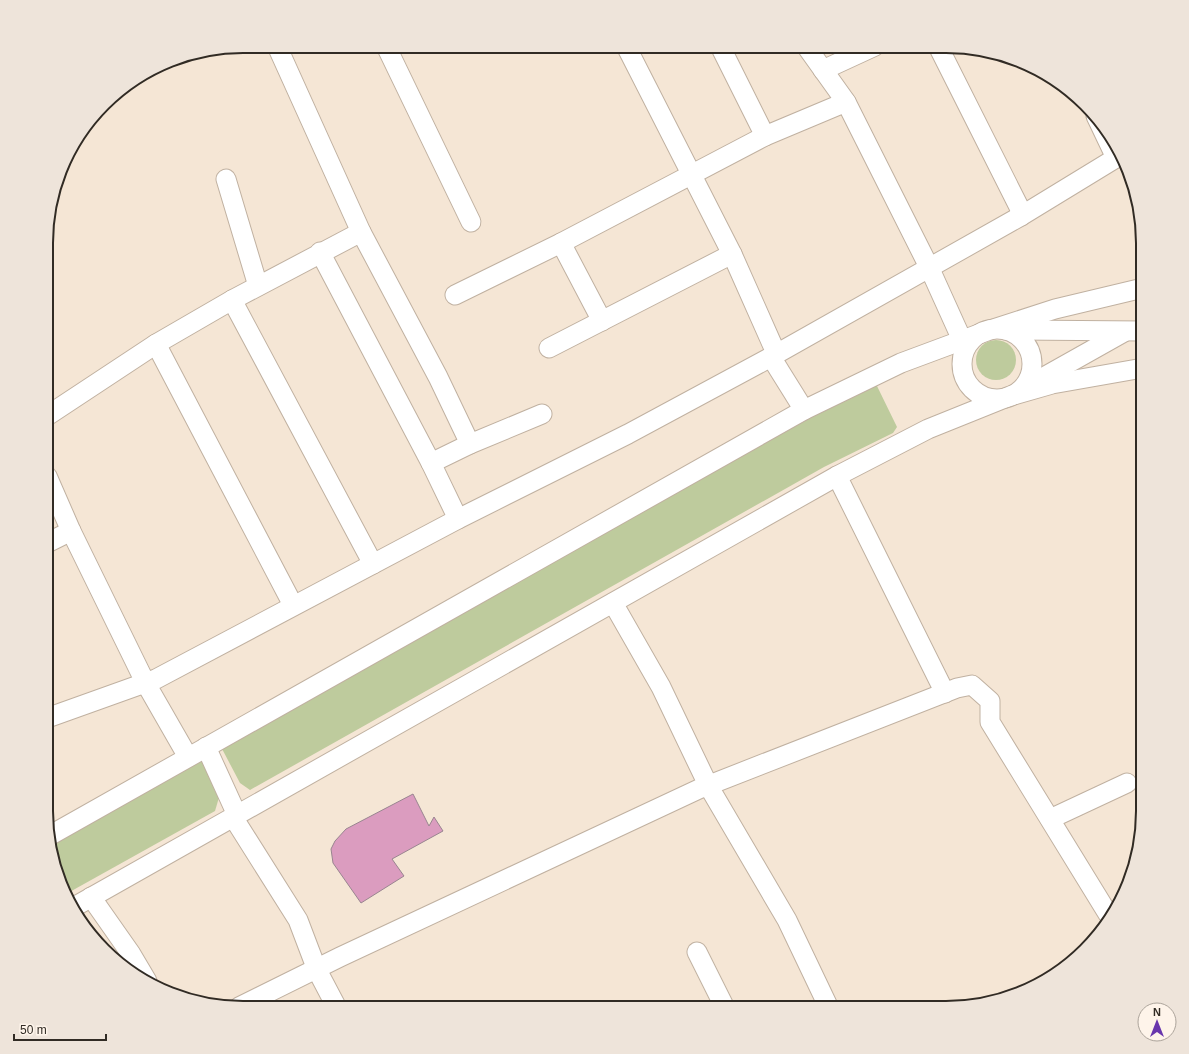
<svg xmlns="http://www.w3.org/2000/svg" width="1189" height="1054" font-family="Arial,sans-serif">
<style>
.green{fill:#becb9d}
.building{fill:#db9cbf;stroke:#998590}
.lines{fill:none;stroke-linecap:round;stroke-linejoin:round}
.minor-casing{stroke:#c0b1a1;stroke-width:21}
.minor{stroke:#fff;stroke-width:19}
.rim{fill:none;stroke:#312b24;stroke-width:2}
</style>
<rect width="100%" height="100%" fill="#f5e6d5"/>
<g class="green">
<circle cx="996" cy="360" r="20"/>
<polygon points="871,384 877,386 897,427 893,433 824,467 250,790 240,783 220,745"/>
<polygon points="193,759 205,763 220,794 215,811 66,894 61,886 50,839"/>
</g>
<polygon class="building" points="413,794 429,826 434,817 443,831 392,859 404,876 361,903 333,863 331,849 335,841 346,829"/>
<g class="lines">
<defs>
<g id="minor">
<polyline points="277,46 361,232 438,377 470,444"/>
<polyline points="386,46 471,222"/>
<polyline points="626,46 732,254 776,353"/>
<polyline points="720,46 765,136"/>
<polyline points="806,46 846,102 929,267 962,340"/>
<polyline points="938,46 1019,207 1021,216"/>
<polyline points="823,70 875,46"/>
<polyline points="1096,116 1116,158"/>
<polyline points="226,179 258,286"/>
<polyline points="561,243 602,321"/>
<polyline points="320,252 431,463 458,519"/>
<polyline points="455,295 561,243 765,136 846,102"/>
<polyline points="232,300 373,564"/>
<circle cx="997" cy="364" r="35"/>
<polyline points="1006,330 1143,331"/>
<polyline points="156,344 293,605"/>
<polyline points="549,348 732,254"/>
<polyline points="771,357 804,410"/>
<polyline points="1035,382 1124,332"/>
<polyline points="47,416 156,344 232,300 361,232"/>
<polyline points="431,463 470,444 542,414"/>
<polyline points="47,476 71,531 145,682 188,757"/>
<polyline points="837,476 945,693"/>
<polyline points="47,543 71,531"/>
<polyline points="613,603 661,687 709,787 787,920 829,1008"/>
<polyline points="47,718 156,679 458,519 628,434 771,357 1021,216 1116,158 1120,154"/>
<polyline points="206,747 237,815"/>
<polyline points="233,817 298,920 317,970 337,1008"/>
<polyline points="1050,819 1127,783"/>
<polyline points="49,836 804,410 901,363 987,331 1055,309 1143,288"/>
<polyline points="91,897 131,954 147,981"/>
<polyline points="74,907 837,476 928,429 1010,396 1052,384 1143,368"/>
<polyline points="697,952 725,1008"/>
<polyline points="239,1007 340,957 699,789 957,688 972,685 990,701 990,722 1108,914"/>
</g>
</defs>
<use href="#minor" class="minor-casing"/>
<use href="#minor" class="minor"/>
</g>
<path d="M0 0H1189V1054H0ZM243 53H946A190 190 0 0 1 1136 243V811A190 190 0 0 1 946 1001H243A190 190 0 0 1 53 811V243A190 190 0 0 1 243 53Z" fill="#eee4da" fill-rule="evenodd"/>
<path class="rim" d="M243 53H946A190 190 0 0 1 1136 243V811A190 190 0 0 1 946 1001H243A190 190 0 0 1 53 811V243A190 190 0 0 1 243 53Z"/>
<g transform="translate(1157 1022)"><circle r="19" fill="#fef4ea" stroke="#aca49b"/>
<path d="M0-3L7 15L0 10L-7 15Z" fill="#6936ad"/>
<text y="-6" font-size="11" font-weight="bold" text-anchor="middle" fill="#312b24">N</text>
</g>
<path d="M14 1034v6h92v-6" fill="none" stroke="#312b24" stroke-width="2"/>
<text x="20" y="1034" font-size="12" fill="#312b24" stroke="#fef4ea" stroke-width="3" paint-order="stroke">50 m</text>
</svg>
